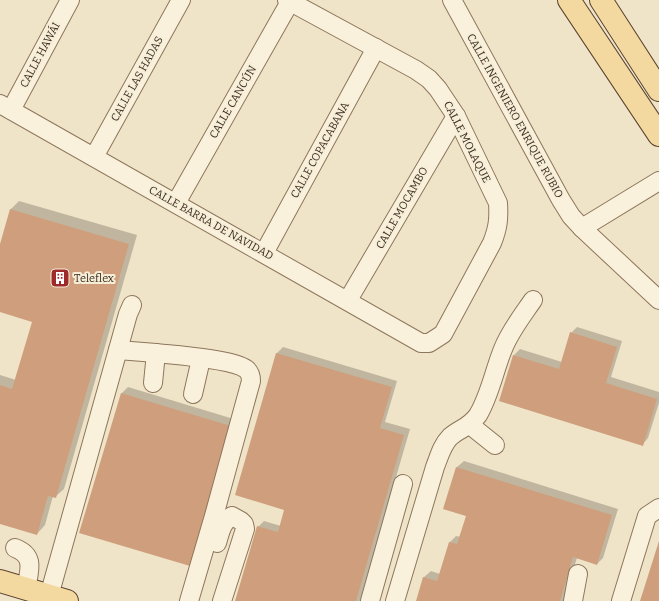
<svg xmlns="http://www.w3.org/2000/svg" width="659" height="601" font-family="Bitter,serif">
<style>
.shadow{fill:#0003}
.building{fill:#cf9f7d}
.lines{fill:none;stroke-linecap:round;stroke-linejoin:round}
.minor-casing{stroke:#8d765c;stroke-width:20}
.major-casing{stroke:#5b4430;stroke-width:24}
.minor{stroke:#faf1dc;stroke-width:18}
.major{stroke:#f3d9a0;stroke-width:22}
.labels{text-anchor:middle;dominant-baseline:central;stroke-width:4;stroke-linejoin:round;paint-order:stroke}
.street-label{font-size:11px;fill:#3d2e20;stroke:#f7eed8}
.poi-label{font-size:11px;fill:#3d2e20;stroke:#f7eed8;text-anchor:start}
</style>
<rect width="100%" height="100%" fill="#f0e4c8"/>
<g class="shadow">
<polygon points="19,201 137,235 64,489 55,497 53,496 45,525 37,534 0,523 0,375 16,380 33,321 0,311 0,247 11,209"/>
<polygon points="577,327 622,341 611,377 659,392 659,403 648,438 642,445 500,401 514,355 520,349 562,362 571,333"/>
<polygon points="283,347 397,381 385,422 410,429 360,601 236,601 258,527 264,521 281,526 285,509 236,494 277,353"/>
<polygon points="128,387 237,420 189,565 81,532 122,393"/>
<polygon points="464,461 618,509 603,558 597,564 577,558 563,601 417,601 424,577 431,571 440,574 450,542 456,536 461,537 467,516 444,509 457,467"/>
</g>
<g class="building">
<polygon points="10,209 129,244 56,498 48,496 37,535 0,524 0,385 12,389 32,322 0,312 0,244"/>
<polygon points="570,332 617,347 606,383 657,399 643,446 499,401 513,355 559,369"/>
<polygon points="276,353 392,387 380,428 404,435 356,601 235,601 257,526 278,532 284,510 235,495"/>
<polygon points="121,393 231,426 190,566 79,533"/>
<polygon points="456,467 612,515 597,565 573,557 560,601 416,601 423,577 437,581 449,542 457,544 466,516 443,509"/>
<polygon points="659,541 659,601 640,601"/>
</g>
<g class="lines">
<defs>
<g id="minor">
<polyline points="452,0 561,200 571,216 582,228 659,300"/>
<path d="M0,104L421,343H429L443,334L492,243C498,228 499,219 498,203L456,116L438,89L429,79L416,70L287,0"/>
<polyline points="11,110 70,0"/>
<polyline points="94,157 181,0"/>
<polyline points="176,203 291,0"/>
<polyline points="582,228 659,181"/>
<polyline points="264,253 376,48"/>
<polyline points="348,300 456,116"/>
<polyline points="118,350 156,353"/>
<path d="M153,383L156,353C175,355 233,359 246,369C250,372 251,376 251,381L214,516L189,601"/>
<polyline points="193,394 201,359"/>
<polyline points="470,425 495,445"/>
<path d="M217,543C220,533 222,521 232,516L241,521L244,524L245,529L222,601"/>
<path d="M15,548C36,556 29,571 26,589"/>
<polyline points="49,596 128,314 132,305"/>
<polyline points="370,601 403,484"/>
<path d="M395,601L435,467C439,457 442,445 450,437C460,428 469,428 478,415C490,395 494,371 503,349C510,331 522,316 533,300"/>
<polyline points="573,601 578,574"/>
<polyline points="621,601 647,516 659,508"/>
</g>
<g id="major">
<polyline points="569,0 659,135"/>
<polyline points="601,0 659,90"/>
<polyline points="0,581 67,601"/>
</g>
</defs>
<use href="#minor" class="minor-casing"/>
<use href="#major" class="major-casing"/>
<use href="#minor" class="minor"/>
<use href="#major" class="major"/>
</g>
<defs>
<symbol id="building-square" viewBox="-11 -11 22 22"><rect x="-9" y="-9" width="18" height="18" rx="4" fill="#9e2a2b" stroke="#f7eed8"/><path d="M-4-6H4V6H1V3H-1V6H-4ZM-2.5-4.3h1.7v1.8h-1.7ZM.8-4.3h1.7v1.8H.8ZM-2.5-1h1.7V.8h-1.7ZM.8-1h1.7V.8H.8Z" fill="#fff"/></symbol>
</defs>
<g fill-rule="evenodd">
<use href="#building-square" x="49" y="267" width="22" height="22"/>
</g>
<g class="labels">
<g class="street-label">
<text transform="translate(40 55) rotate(-62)">CALLE HAWÁI</text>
<text transform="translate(137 79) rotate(-61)">CALLE LAS HADAS</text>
<text transform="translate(233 102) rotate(-60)">CALLE CANCÚN</text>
<text transform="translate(515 116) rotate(61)">CALLE INGENIERO ENRIQUE RUBIO</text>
<text transform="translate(467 142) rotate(63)">CALLE MOLAQUE</text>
<text transform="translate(320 150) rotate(-61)">CALLE COPACABANA</text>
<text transform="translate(402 208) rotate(-60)">CALLE MOCAMBO</text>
<text transform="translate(211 223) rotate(29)">CALLE BARRA DE NAVIDAD</text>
</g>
<g class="poi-label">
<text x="74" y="278">Teleflex</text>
</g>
</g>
</svg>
